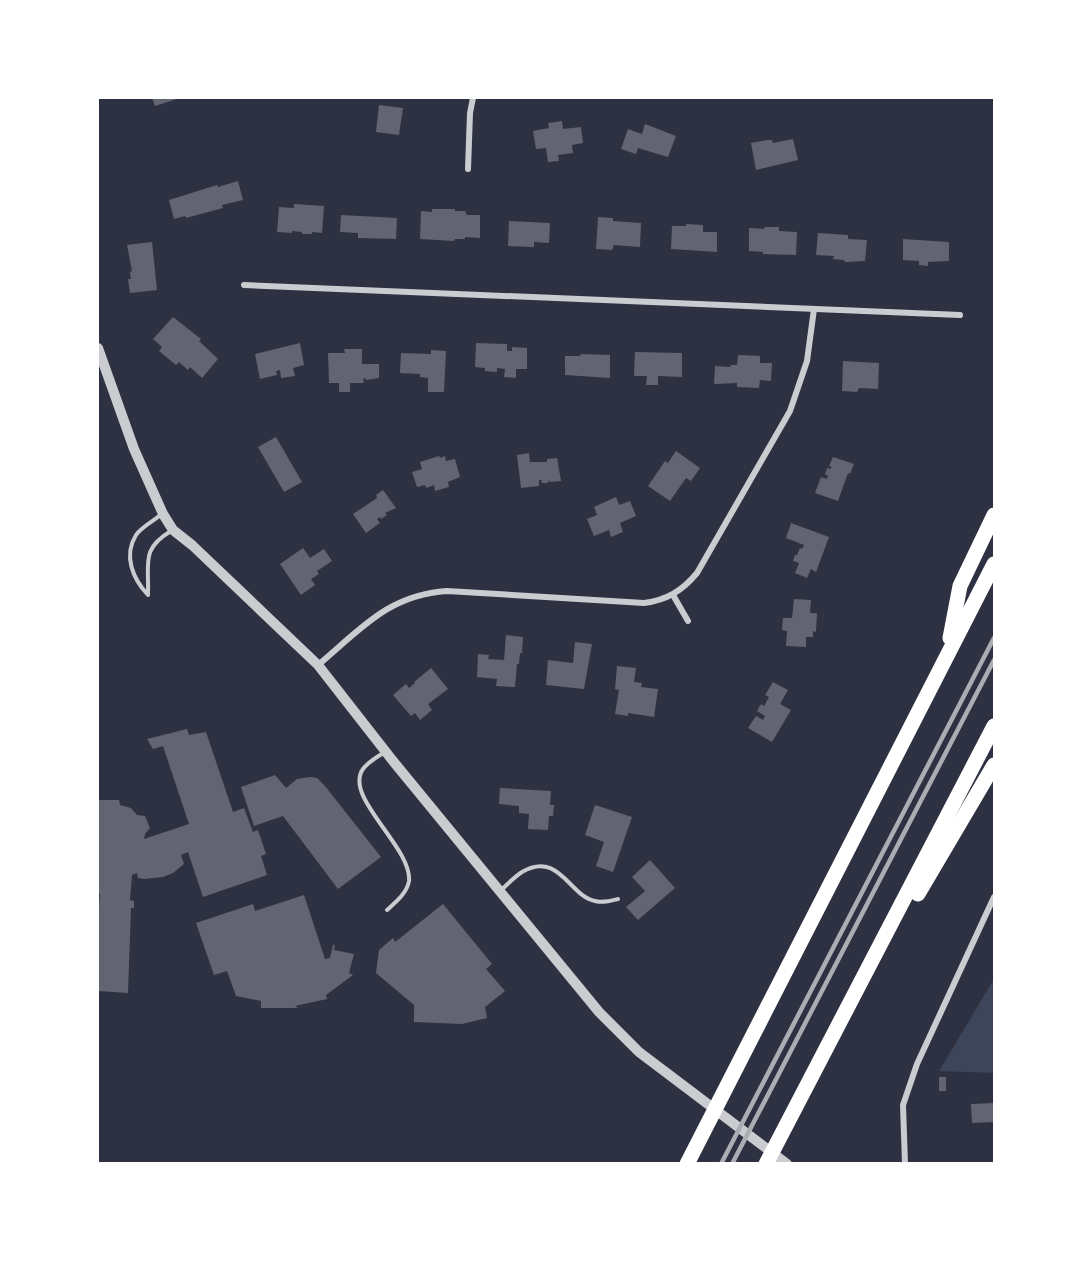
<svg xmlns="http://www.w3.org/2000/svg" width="1092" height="1261" font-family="'PT Sans Narrow',sans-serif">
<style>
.green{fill:#3c4559}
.building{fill:#626471}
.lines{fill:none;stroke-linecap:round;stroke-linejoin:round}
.service{stroke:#caccd0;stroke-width:4}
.minor{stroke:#caccd0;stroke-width:6}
.tertiary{stroke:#caccd0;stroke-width:10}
.motorway{stroke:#fff;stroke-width:15}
.rail{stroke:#abadb3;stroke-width:4.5}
</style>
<rect width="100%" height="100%" fill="#2d3142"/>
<polygon class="green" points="994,979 994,1073 939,1071"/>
<g class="building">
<polygon points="152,98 180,98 155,106"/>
<polygon points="379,105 403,108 399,135 376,132"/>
<polygon points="562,121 563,129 581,127 583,143 572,145 573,153 558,155 559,161 548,162 546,148 536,149 533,131 549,128 548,123"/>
<polygon points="645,124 676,136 668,157 638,148 636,154 621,149 628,129 642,134"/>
<polygon points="793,139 798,160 756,170 751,143 767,140 772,140 773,143"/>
<polygon points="238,181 243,200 222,205 223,208 186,218 185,216 174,219 169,200 217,185 218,187"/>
<polygon points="294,204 324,206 322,233 312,232 312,234 302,234 302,232 292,231 292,233 277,232 279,207 294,208"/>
<polygon points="432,209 455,209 455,211 465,211 467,215 480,215 480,238 465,237 465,239 455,239 454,241 420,239 421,211 432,212"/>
<polygon points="341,215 397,218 396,239 358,238 358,233 340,232"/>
<polygon points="598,217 613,218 613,221 641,223 640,247 614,245 612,250 596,249"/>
<polygon points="509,221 550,223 549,243 534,242 534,247 508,246"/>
<polygon points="686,224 703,225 703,232 717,232 717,252 671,249 672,226 686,226"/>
<polygon points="765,227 779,227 779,231 797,232 796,255 763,254 763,252 749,251 749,228 764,229"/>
<polygon points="818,233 848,235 848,239 867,240 865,261 845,262 844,260 833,259 834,256 816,255"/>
<polygon points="903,239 949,242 949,261 928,262 928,266 919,265 919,261 903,260"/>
<polygon points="152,242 157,290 130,293 128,279 131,279 130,272 132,271 127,245"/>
<polygon points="173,317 201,339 199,341 218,359 202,378 190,367 188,370 179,362 176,365 159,351 162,347 153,339"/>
<polygon points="300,343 304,365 293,368 295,376 281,378 280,370 276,371 277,375 260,379 255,354"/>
<polygon points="476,343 507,344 507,351 512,351 512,347 527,348 527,369 516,369 516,378 504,377 505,369 497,368 497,372 485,371 485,368 475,367"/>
<polygon points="344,349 362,349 362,364 379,364 379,378 366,380 366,378 363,379 364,383 350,383 350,392 339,392 339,383 329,383 328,353 345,353"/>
<polygon points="431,350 446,351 444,392 428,392 428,378 420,377 420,374 400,373 401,353 431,354"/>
<polygon points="635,352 682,353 682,377 658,376 658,385 646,385 647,376 634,376"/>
<polygon points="581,354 610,355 610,378 565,375 565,356 580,356"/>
<polygon points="738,355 760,356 760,363 772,363 771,381 760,380 759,388 737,387 737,383 714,384 715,366 730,367 731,365 737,365"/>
<polygon points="843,361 879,363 878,389 859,388 857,392 842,391"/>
<polygon points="276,437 302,482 284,492 258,447"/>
<polygon points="676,451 700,468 691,481 686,478 670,501 648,486 665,461 668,463"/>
<polygon points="529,453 530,462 547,462 547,459 557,458 561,481 550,482 549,480 548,483 542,483 541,480 539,480 539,486 521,488 517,455"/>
<polygon points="439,456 440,458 445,456 446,461 455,459 460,477 448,482 449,487 435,491 434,485 426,488 425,485 417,487 412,472 422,469 420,462"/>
<polygon points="833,457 854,464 850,474 848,473 838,501 815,493 821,477 827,479 828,475 825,475 827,468 830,469 832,467 829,466"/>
<polygon points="383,490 396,508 385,513 387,515 381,519 380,517 377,519 380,523 366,533 353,514 377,498 376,495"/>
<polygon points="616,497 619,505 630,501 636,516 620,523 623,532 611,537 609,530 594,536 587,519 597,515 594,507"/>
<polygon points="791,523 829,537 816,572 811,569 807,578 795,573 799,563 793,561 795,555 797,555 800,548 802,549 804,545 786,538"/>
<polygon points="303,548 310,558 324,549 332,561 317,571 319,574 311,579 315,585 301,595 280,564"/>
<polygon points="794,599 811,600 810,613 817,613 816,632 813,631 813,637 806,637 806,647 786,646 787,631 782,630 783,618 792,618"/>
<polygon points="506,635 523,637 522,653 520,653 519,664 517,664 515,687 496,686 497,679 477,677 478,654 489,655 488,659 504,660"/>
<polygon points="575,642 592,644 584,689 546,685 548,660 573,663"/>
<polygon points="617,666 636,668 634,682 642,683 641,687 658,689 654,717 628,713 628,716 615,714 619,690 615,689"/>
<polygon points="431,668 448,689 428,704 432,710 420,720 415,713 411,716 393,695 406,684 409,688 415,683 414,682"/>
<polygon points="773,682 788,690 780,704 791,710 772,742 748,728 756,716 763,720 765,716 757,711 761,704 764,706 769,697 765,695"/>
<polygon points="187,729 189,735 206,732 233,812 244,808 253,832 258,830 266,854 261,856 267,875 203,897 188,852 181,855 184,864 173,873 163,877 144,879 138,878 137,873 132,875 130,900 134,901 134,908 131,908 128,993 98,991 98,907 99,907 100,894 98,894 99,800 119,800 120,805 131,808 137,815 145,816 150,828 145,834 144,839 189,824 163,746 153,749 147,739"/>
<polygon points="275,775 286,788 297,779 310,777 317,778 325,786 381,857 338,889 283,816 254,826 241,787"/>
<polygon points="500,788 551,791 550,805 554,805 553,816 549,816 548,830 528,829 529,814 519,813 519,806 499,804"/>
<polygon points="595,805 632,817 613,872 596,866 604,842 585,835"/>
<polygon points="650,860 675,888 638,920 626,907 645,891 632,877"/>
<polygon points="304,895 325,959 330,958 333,945 335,945 334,950 354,954 349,973 353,975 326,995 327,999 295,1006 298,1008 261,1008 261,1001 236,996 227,971 214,975 196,923 253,904 255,911"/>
<polygon points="443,904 492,964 486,969 505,991 485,1007 487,1018 462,1024 414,1022 414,1005 376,973 379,950 393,938 395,942"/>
<rect x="939" y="1077" width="7" height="14"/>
<polygon points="994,1103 994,1122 972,1123 971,1104"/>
</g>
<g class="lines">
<g class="service">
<path d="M148,594C149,562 141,549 171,531"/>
<path d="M148,595C133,579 123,556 136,535C141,527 155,520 162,514"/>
<path d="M385,752C377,757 368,762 363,769C343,797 412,847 409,881C407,893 396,902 387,910"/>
<path d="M500,891C507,885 514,877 522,872C559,850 570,897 595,901C603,903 610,901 618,899"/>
</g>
<g class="minor">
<polyline points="468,169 470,113 473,98"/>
<polyline points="244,285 960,315"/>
<polyline points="673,595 688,621"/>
<path d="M318,665C361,629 388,595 447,591L644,603C667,600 682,591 697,573L790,411L807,361L814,309"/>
<polyline points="905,1164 903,1105 917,1064 994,897"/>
</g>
<polyline class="tertiary" points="98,348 134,449 163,514 173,530 192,545 318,665 393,761 599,1012 639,1052 787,1164"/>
<g class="motorway">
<polyline points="950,638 960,586 994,515"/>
<polyline points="918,894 994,765"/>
<polyline points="687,1164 994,564"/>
<polyline points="766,1164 994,726"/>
</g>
<g class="rail">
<polyline points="721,1164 994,638"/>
<polyline points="732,1164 994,660"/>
</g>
</g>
<rect width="1092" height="1261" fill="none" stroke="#ffffff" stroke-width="198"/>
</svg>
